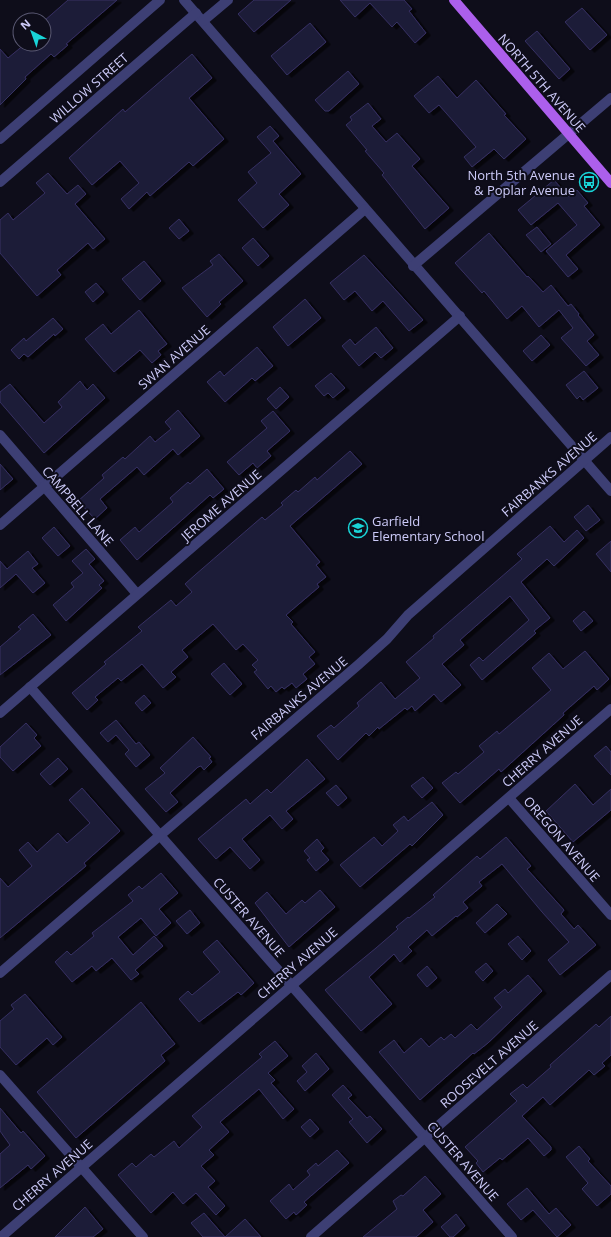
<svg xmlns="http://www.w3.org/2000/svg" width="611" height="1237" font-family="'Open Sans',sans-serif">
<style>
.building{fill:#1f1b39;stroke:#353062;filter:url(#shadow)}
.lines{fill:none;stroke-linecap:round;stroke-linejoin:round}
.minor{stroke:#3d3f74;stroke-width:10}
.major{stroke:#ac5fec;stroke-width:10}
.labels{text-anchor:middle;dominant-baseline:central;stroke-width:4;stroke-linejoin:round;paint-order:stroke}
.street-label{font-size:13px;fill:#cdcbf9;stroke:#0e0d1a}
.poi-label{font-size:13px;fill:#cdcbf9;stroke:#0e0d1a;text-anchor:end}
</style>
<defs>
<filter id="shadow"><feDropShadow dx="4.5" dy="2.5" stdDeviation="0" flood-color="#0009"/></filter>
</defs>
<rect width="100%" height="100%" fill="#0e0d1a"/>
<g class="building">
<polygon points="68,0 117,0 66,44 68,45 54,57 51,54 25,77 26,79 0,105 0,49 8,58 25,44 44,44 44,21"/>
<polygon points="254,0 291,0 254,32 238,14"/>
<polygon points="340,0 404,0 412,9 409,11 426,33 415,43 397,22 392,27 370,3 355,17"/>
<polygon points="582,8 607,35 590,50 565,22"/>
<polygon points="310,23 326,42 287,75 271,56"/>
<polygon points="537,31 570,69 559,79 525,41"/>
<polygon points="192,54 212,78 189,98 224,139 193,166 189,162 150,196 147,192 129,209 121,199 139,183 120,161 92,185 69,158 123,109 125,112"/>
<polygon points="348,71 359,84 329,111 325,111 315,100"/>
<polygon points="438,76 457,98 476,80 506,114 504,115 526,139 504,159 494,149 472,167 464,157 476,147 439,105 429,113 414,96"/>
<polygon points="368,103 381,119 372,126 386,142 397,133 420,159 412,166 449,208 425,229 382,175 384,173 365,151 367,150 346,125 352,120 350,117"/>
<polygon points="270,126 279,136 273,141 301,174 279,194 289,205 263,228 238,200 257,183 248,172 271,153 257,137"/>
<polygon points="48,173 67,194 78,185 86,194 75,204 105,239 93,249 88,243 57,270 61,275 37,296 0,253 0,220 8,213 13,220 45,193 36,183"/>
<polygon points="554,180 569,197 577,190 588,203 584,206 600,225 566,255 578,269 568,277 546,251 577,225 558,203 531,225 518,210"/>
<polygon points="179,219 189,231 179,239 169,228"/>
<polygon points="537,227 551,244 541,252 526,235"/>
<polygon points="489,233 527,277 528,276 543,292 551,285 568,306 571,304 579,314 578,315 594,335 587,341 599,355 586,366 561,338 573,328 559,310 539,327 522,306 507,319 484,291 482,293 455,263"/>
<polygon points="253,238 269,256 258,266 242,248"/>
<polygon points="219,254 243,281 219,302 221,304 207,317 182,288 213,265 210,261"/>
<polygon points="364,255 423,320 409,331 383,301 372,311 355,291 344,300 330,283"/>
<polygon points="144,261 161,281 140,300 122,279"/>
<polygon points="96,283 104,292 93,302 85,292"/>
<polygon points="305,299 321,318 288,346 273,327"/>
<polygon points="139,310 167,344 158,351 161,355 152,363 140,350 114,372 85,339 103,324 111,334"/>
<polygon points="53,318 63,329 55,336 54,334 28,357 24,354 19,359 11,350 24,338 26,341"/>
<polygon points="376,327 393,348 381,358 375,352 359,366 342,346 350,339 355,345"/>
<polygon points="541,335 550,345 532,361 523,351"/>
<polygon points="257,347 273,366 255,381 252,378 225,402 207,382 220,371 224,376"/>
<polygon points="584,371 598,388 583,400 580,396 577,399 566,385"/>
<polygon points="331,373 345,388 333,398 328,393 324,396 315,386"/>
<polygon points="80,381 87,390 93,384 105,398 44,453 0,402 0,392 10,384 44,423 62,407 58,402"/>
<polygon points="280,387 289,397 276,409 267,399"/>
<polygon points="178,410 200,436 178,455 173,449 144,475 137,467 100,499 107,508 95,519 78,501 104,478 102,475 123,457 125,459 150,436 155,442 171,429 165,422"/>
<polygon points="273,411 290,431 267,451 271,456 257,468 253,463 239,475 227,462 267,428 261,421"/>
<polygon points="350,451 362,464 290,526 320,562 316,565 326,577 317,584 319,587 286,615 293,622 291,624 315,652 309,657 315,664 303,674 307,679 296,688 292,683 284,689 282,687 276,692 271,686 268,689 254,672 257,670 252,665 258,660 243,644 236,650 213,624 182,650 188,657 171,672 176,677 163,688 142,664 121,681 118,678 95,697 98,700 87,710 72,693 106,664 104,662 142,631 138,627 171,600 176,606 192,592 185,584 195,575 262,517 265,520 283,505 281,503 296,490 298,492 315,477 317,480"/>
<polygon points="0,464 13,479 0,490"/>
<polygon points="207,469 224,489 213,498 210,495 137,560 120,540 135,527 139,532 173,502 170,498 188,482 190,484"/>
<polygon points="588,505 600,520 586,531 574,517"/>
<polygon points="550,526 564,542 577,530 584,538 554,566 547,559 521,582 550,618 534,631 536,633 482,680 470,665 479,657 483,661 529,620 510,596 460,640 464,645 442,664 461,685 441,702 434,694 415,711 412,706 407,710 405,708 379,729 378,727 369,736 366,733 338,760 317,736 331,725 334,728 359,706 357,703 381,682 395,699 420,678 406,662 434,638 433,636 522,559 517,554"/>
<polygon points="54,527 70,546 58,556 42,538"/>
<polygon points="611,541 611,572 596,554"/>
<polygon points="86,549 95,559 89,564 104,581 99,585 102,588 66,621 53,605 74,587 71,583 83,573 72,561"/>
<polygon points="28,551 38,564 32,568 45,583 33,593 16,574 0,588 0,561 7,569"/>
<polygon points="584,611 593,621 581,631 573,621"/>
<polygon points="33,614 51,635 0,675 0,647 21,629 18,627"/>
<polygon points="585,651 609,679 597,690 594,686 563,713 564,715 501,772 499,769 460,803 442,783 456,772 458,774 484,752 479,746 497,731 499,734 551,690 532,668 549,653 563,669"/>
<polygon points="224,663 242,684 230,695 211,674"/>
<polygon points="144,695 151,703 142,711 135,703"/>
<polygon points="116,720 136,744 139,742 150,755 136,767 125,754 129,750 116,735 108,742 100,733"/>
<polygon points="26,723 37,735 34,738 41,746 13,771 0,757 0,747"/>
<polygon points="193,737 211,757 209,758 212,762 204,770 201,766 198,767 170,793 178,802 166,812 145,789 165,773 160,768"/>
<polygon points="606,746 611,752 611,775 594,756"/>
<polygon points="58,758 68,769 50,785 40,774"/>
<polygon points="307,759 325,779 286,811 293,819 282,829 270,815 242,839 260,860 250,869 230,847 216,859 198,839 246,799 250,804 267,789 271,793"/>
<polygon points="423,777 433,788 422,798 411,786"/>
<polygon points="575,784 593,805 611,789 611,810 573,842 546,811"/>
<polygon points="336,785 347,798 338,806 326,793"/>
<polygon points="82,788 120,831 84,863 86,866 0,938 0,878 8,887 32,866 19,850 28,842 37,852 58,833 67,843 90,823 69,800"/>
<polygon points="432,802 443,815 412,846 410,844 360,887 340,865 374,837 382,846 398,831 393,825 404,816 408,821"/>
<polygon points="506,837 531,866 527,869 564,910 561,914 574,929 578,925 596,945 560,975 548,960 569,942 542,912 502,864 479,882 482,886 463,902 468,908 457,917 456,916 432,936 427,930 408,947 412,951 400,962 394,954 369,977 392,1004 361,1031 325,990 376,948 398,929 396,927 408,917 409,918 435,897 433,895 468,864 477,856 480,859"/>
<polygon points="317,839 324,848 321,851 329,860 316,871 307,860 310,858 304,851"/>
<polygon points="161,873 178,893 159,909 171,923 156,936 141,918 118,937 133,955 154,936 163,946 135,970 139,974 131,980 112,958 96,971 92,966 72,982 55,962 67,951 71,955 94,936 92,933 133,901 128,895 139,886 142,889"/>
<polygon points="320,890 335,907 289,947 255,903 267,892 286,914 302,900 305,903"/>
<polygon points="497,904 507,914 485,933 476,923"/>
<polygon points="190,910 200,923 187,934 176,921"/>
<polygon points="518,936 531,951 522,960 508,944"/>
<polygon points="217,940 254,983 241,995 238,992 199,1022 179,999 188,991 192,995 220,972 203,952"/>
<polygon points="486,963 493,971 483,981 475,972"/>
<polygon points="427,966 437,978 427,987 417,975"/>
<polygon points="528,975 542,991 488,1043 474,1054 473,1053 420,1100 379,1052 394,1040 404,1053 421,1038 429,1047 441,1037 444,1040 451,1034 455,1038 471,1024 477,1030 502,1007 494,998 505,989 508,993"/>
<polygon points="25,994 62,1037 53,1045 47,1038 16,1065 0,1047 0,1021 14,1009 11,1005"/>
<polygon points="141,1002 175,1044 161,1055 165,1061 76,1138 37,1092"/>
<polygon points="611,1016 611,1055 602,1063 605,1066 594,1075 589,1070 550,1105 543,1097 522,1116 551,1147 551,1150 544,1156 528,1138 502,1160 500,1158 483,1172 476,1163 478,1161 465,1147 517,1101 510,1094 523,1084 527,1088 551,1067 550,1065 596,1024 599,1027"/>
<polygon points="275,1041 288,1056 268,1073 275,1080 271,1083 294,1109 283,1119 259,1089 220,1122 229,1132 209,1150 214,1155 201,1166 215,1181 208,1187 225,1206 216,1215 196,1193 183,1204 173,1192 151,1213 118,1175 132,1163 136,1167 151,1154 154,1157 174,1141 179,1148 202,1127 192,1116 262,1057 259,1054"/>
<polygon points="316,1053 329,1069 305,1091 297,1081 307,1072 302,1066"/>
<polygon points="343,1085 352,1095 348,1098 367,1118 370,1116 382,1129 367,1143 349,1122 353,1119 332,1095"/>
<polygon points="0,1108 21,1133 23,1131 45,1156 31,1169 28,1165 0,1188 0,1154 10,1145 0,1131"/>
<polygon points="310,1119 319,1129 310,1137 301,1127"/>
<polygon points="579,1146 590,1159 588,1161 611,1186 611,1194 597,1206 582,1189 588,1183 566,1157"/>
<polygon points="337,1150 349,1163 304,1202 307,1205 296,1215 294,1212 286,1219 270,1201 289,1184 293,1190 310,1175 307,1171 316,1163 318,1166"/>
<polygon points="425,1176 441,1194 423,1210 433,1222 416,1237 363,1237 397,1209 393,1201 401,1195 403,1196"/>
<polygon points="527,1188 549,1214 556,1208 571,1225 557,1237 533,1210 521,1220 507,1204"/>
<polygon points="85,1207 103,1229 93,1237 55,1237"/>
<polygon points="204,1213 225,1237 203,1237 191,1223"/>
<polygon points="456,1214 465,1226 453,1237 450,1237 441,1227"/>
<polygon points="245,1219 261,1237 225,1237"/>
</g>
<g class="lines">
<g class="minor">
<polyline points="184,0 611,491"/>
<polyline points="203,21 228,0"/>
<polyline points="0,139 160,0"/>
<polyline points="0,182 196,13"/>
<polyline points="413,266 611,98"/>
<polyline points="0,435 137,594"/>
<polyline points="0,525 365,209"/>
<polyline points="30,687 512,1237"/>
<polyline points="0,713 460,316"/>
<polyline points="509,798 611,915"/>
<polyline points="0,973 358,665 387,639 408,615 611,437"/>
<polyline points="0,1075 143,1237"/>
<polyline points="1,1237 611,709"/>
<polyline points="311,1237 611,975"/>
</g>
<polyline class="major" points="454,0 611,183"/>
</g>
<defs>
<symbol id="bus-ring" viewBox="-11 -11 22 22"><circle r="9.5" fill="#0e0d1a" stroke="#19d4d7" stroke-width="1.5"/><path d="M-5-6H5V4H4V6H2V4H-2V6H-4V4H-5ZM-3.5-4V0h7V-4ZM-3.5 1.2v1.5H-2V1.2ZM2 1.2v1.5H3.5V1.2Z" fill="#19d4d7"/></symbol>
<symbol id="school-ring" viewBox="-11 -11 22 22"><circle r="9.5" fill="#0e0d1a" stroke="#19d4d7" stroke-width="1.5"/><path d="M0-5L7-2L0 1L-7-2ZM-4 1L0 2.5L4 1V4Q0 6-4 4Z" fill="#19d4d7"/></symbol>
</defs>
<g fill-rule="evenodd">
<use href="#bus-ring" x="578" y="171" width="22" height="22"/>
<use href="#school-ring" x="347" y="517" width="22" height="22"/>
</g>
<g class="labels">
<g class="street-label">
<text transform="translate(542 83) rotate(49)">NORTH 5TH AVENUE</text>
<text transform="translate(89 88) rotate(-41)">WILLOW STREET</text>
<text transform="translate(174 357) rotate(-41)">SWAN AVENUE</text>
<text transform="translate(549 474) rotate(-41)">FAIRBANKS AVENUE</text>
<text transform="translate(221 505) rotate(-41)">JEROME AVENUE</text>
<text transform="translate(78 506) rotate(49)">CAMPBELL LANE</text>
<text transform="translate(299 698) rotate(-40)">FAIRBANKS AVENUE</text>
<text transform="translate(542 751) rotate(-41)">CHERRY AVENUE</text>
<text transform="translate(562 839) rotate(49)">OREGON AVENUE</text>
<text transform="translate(249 917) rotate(49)">CUSTER AVENUE</text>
<text transform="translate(297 963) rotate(-41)">CHERRY AVENUE</text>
<text transform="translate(489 1064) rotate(-41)">ROOSEVELT AVENUE</text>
<text transform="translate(463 1161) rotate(49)">CUSTER AVENUE</text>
<text transform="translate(52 1175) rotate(-41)">CHERRY AVENUE</text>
</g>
<g class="poi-label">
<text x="575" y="175">North 5th Avenue<tspan x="575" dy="15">&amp; Poplar Avenue</tspan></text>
<text x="372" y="521" text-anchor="start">Garfield<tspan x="372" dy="15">Elementary School</tspan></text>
</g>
</g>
<g transform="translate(32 32) rotate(319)"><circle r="19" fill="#0e0d1a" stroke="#5a5973"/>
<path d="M0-3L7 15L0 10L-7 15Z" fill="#19d4d7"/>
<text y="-6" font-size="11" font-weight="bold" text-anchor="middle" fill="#cdcbf9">N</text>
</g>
</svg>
